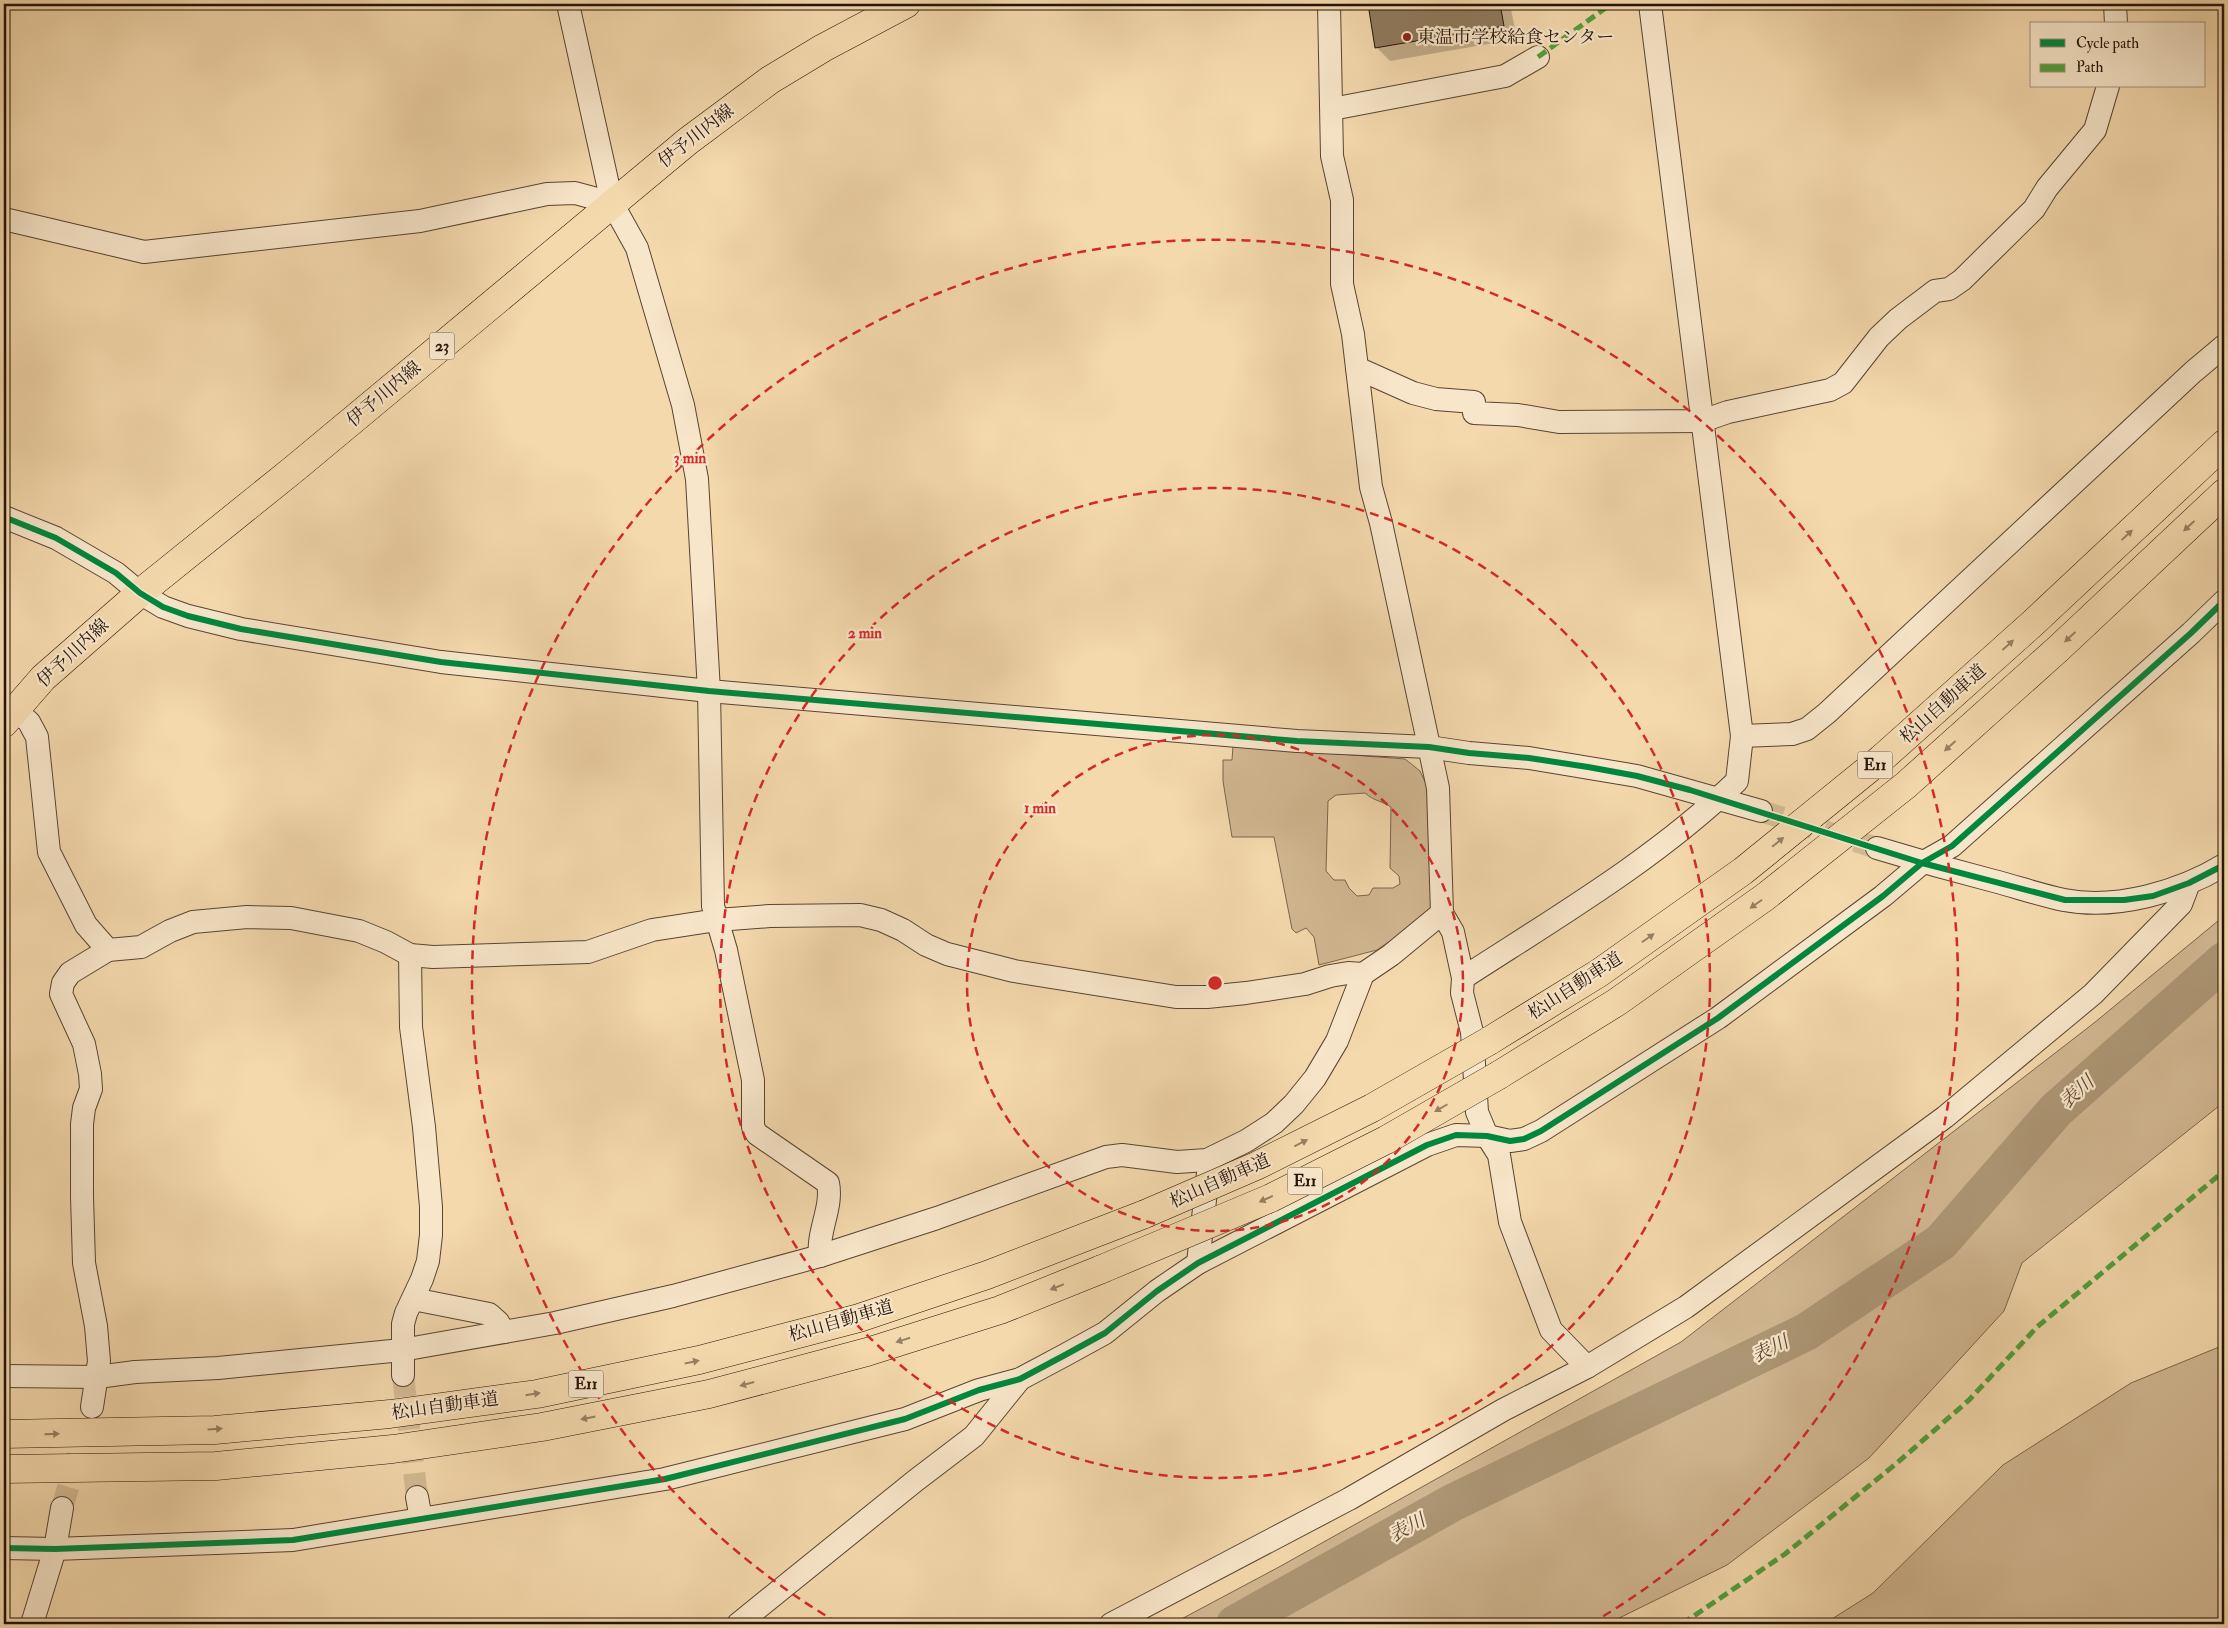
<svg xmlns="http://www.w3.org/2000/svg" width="2228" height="1628" font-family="'IM FELL Double Pica','Noto Serif JP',serif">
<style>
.green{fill:#d1b791;stroke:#7a654d;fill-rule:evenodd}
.shadow{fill:#0003}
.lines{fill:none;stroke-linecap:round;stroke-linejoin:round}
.river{stroke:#ad9675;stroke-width:38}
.building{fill:#907a5e;stroke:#241309}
.minor-tunnel{stroke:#d5bb94;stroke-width:22;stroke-dasharray:22 11;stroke-linecap:butt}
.minor-casing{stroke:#584432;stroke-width:24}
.major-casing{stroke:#241309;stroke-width:29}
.highway-casing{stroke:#241309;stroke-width:29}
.minor{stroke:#f8e6ca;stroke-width:22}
.major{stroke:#f4d9ad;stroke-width:28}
.highway{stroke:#f4d9ad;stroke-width:28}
.highway-bridge-casing{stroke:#241309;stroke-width:29;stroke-linecap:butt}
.highway-bridge{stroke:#f4d9ad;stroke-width:28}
.quiet{stroke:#50a03e;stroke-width:5;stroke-dasharray:10 5;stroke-linecap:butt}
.cycleway-casing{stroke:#f8e6ca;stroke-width:9}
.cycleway{stroke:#00873e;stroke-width:6}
.oneway{fill:#968063}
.ring{fill:none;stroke:#d62828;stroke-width:2.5;stroke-dasharray:9 6}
.poi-dot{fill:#8f2418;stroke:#f8e6ca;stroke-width:2}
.labels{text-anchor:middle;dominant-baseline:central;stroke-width:4.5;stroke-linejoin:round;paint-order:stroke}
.shield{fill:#f8e6ca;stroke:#645243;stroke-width:1}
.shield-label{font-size:16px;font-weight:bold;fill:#241309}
.poi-label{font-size:18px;fill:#241309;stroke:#f8e6ca;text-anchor:start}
.street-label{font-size:18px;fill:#241309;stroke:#f8e6ca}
.water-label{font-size:19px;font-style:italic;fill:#5b4734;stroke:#f8e6ca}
.centre{fill:#d62828;stroke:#f8e6ca;stroke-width:2.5}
.ring-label{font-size:15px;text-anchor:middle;font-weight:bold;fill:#d62828;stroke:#f8e6ca;stroke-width:4.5;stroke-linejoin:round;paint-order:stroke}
</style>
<rect width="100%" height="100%" fill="#f4d9ad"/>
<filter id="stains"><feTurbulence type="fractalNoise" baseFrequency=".004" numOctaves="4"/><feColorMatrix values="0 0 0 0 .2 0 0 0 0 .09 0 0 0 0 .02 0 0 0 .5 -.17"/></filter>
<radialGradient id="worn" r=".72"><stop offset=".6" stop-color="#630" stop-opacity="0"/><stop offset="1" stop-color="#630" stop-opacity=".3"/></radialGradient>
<g class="green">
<path d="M1233,746L1405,759L1420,771L1427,786L1434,911L1377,950L1319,965L1314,937L1306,928L1296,933L1292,929L1274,837H1232L1223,781V760H1232ZM1365,793C1374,801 1382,801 1391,807L1390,868L1399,876L1400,884L1393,888H1373L1369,895L1357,896L1349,888L1345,880H1334L1326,871L1328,801L1336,795Z"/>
<polygon points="2224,916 2224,1102 2022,1263 2004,1311 1869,1458 1727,1565 1607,1624 1172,1624 1279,1567 1681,1342 2094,1023"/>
<polygon points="2224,1345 2224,1624 1824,1624 1873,1593 2003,1465 2131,1383"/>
</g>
<polygon class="shadow" points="1369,4 1510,4 1517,39 1390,61 1377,48"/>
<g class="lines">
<polyline class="river" points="1235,1624 1452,1503 1806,1332 1941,1242 2056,1110 2224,961"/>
</g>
<polygon class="building" points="1368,4 1500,4 1504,26 1375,48"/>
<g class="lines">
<g class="minor-tunnel">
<polyline points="1761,811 1877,848"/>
<polyline points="403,1375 417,1497"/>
<polyline points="62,1508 92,1407"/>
</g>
<defs>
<g id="minor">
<path d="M568,4L612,203L637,248L683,405L697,479L709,691L713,906L726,950L753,1080V1127L757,1134L828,1183C833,1208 817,1231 820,1256"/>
<polyline points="1329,4 1332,156 1342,200 1342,284 1353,334 1371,487 1381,523 1438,788 1442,913 1453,932 1463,978 1462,993 1472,1032 1477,1112 1487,1136 1499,1155 1510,1222 1551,1330 1587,1367"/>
<polyline points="2115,4 2116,24"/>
<polyline points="1332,109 1505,76 1538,57"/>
<polyline points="4,219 144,252 420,221 547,194 575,193 612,203"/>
<polyline points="1357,368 1413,393 1436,399 1474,402 1474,413 1518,415 1559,422 1702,421 1728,412 1830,390 1843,383 1879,337 1898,319 1935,291 1949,289 1962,280 2034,209 2047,188 2095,130 2108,86"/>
<polyline points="4,517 56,538 116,573 140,593 163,607 188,616 241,629 441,662 709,691 1297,741 1429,747 1469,753 1529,758 1637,776 1761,811"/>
<polyline points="15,710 29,722 37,737 49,852 86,925 108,950 141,947 170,931 193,922 247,917 291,918 359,931 386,942 410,955 433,957 588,952 652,930 717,920 770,916 860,915 881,920 903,930 926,945 947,954 1014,971 1176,997 1207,997 1246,993 1305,984 1330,976 1348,973 1363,974"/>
<polyline points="1742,736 1792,734 1807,729 1827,713 2193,372 2224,346"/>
<path d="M1877,848C1916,860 1955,871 1994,881C2017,887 2040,895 2064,900C2116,910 2180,892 2224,865"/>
<path d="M1463,978C1557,917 1656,859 1737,781L1742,736L1650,4"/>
<polyline points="1198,1263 1208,1173"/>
<polyline points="413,1299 489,1314 498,1322 504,1332"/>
<polyline points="403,1375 403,1324 406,1313 422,1279 428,1261 431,1235 431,1207 424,1127 411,1027 410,955"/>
<polyline points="4,1376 98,1377 135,1372 218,1368 402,1350 555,1323 673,1296 820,1256 937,1218 1106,1157 1122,1155 1177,1162 1207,1160 1246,1141 1274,1123 1294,1104 1315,1078 1337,1041 1363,974 1391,955 1442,913"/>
<polyline points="92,1407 99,1361 96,1326 84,1263 82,1197 82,1124 84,1108 91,1089 90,1074 84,1044 61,994 63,983 70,973 108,950"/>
<polyline points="417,1497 421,1519"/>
<polyline points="4,1548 55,1549 293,1540 665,1479 905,1419 979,1390 1020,1379 1065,1355 1105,1333 1157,1291 1198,1263 1427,1145 1456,1135 1487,1136 1510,1141 1524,1139 1541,1131 1718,1018 1883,896 1922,863 1952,846 2191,633 2224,601"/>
<polyline points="32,1624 55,1549 62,1508"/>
<polyline points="738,1624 915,1481 974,1436 1020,1379"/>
<polyline points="1111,1624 1349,1499 1503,1410 1587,1367 1686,1307 1945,1117 2093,994 2181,904 2189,883"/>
</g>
<polyline id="major" points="4,723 43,678 140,593 294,469 688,141 770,80 823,48 906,4"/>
<g id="highway">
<polyline points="1489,1041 1599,973 1743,871 1881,759 2033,623 2224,444"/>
<polyline points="1499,1075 1617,1002 1765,897 1906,785 2059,648 2224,493"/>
<polyline points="4,1434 215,1430 390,1414 537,1394 699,1360 859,1318 987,1275 1145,1214"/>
<polyline points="4,1469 216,1466 393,1449 542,1427 709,1394 867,1352 1000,1310 1102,1269"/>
</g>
</defs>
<use href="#minor" class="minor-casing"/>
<use href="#major" class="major-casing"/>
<use href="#highway" class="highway-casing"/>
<use href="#minor" class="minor"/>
<use href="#major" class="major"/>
<use href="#highway" class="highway"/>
<defs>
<g id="highway-bridge">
<polyline points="1145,1214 1256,1166 1372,1108 1489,1041"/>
<polyline points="1102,1269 1271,1198 1386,1140 1499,1075"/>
</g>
</defs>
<use href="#highway-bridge" class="highway-bridge-casing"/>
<use href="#highway-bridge" class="highway-bridge"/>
<g class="quiet">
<polyline points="1538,57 1611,4"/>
<polyline points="1682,1624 1785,1554 1897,1463 1969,1400 2037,1327 2224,1171"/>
</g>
<defs>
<g id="cycleway">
<polyline points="4,517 56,538 116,573 140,593 163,607 188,616 241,629 441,662 709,691 1297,741 1429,747 1469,753 1529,758 1588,767 1637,776 1690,790 1922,863 2065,900 2124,900 2153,896 2189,883 2224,865"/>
<polyline points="4,1548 55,1549 293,1540 665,1479 905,1419 979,1390 1020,1379 1065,1355 1105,1333 1157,1291 1198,1263 1427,1145 1456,1135 1487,1136 1510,1141 1524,1139 1541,1131 1718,1018 1883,896 1922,863 1952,846 2191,633 2224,601"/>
</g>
</defs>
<use href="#cycleway" class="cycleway-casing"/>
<use href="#cycleway" class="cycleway"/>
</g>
<defs><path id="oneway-solid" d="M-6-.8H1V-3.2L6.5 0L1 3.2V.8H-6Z" transform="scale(1.25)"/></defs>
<g class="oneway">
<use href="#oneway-solid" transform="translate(2189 526) rotate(137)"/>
<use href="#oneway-solid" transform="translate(2127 535) rotate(-43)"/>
<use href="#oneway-solid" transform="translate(2070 637) rotate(137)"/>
<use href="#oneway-solid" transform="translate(2008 645) rotate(-42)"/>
<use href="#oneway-solid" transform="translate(1950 746) rotate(138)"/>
<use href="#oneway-solid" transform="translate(1778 842) rotate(-39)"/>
<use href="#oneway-solid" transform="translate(1756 904) rotate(145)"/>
<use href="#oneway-solid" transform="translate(1648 938) rotate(-35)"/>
<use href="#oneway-solid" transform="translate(1441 1108) rotate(150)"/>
<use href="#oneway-solid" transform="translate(1301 1143) rotate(-27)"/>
<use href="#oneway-solid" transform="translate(1266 1199) rotate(156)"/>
<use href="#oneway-solid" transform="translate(1057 1287) rotate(158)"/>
<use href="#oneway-solid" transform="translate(903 1340) rotate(162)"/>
<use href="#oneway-solid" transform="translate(692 1362) rotate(-12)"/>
<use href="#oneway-solid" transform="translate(747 1384) rotate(165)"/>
<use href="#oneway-solid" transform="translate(533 1394) rotate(-9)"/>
<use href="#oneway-solid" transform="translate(588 1418) rotate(169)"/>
<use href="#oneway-solid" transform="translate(215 1429) rotate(-3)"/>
<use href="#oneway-solid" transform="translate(52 1434) rotate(-1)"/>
</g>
<g class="ring">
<circle cx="1215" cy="983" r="248"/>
<circle cx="1215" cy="983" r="495"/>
<path d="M838 1623A743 743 0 1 1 1592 1623"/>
</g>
<circle class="poi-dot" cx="1407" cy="37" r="5"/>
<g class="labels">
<g class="shield">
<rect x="429.5" y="332.5" width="25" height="27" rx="4"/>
<rect x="1857.5" y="751.5" width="35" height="27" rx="4"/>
<rect x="1287.5" y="1167.5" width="35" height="27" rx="4"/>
<rect x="568.5" y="1370.5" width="35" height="27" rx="4"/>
</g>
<g class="shield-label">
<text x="442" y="346">23</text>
<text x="1875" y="765">E11</text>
<text x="1305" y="1181">E11</text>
<text x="586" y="1384">E11</text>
</g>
<g class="poi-label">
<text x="1417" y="37">東温市学校給食センター</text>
</g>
<g class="street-label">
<text transform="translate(696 136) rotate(-38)">伊予川内線</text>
<text transform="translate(384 394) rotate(-40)">伊予川内線</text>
<text transform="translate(73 653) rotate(-43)">伊予川内線</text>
<text transform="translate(1943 704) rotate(-42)">松山自動車道</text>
<text transform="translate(1575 986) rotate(-33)">松山自動車道</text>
<text transform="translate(1220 1181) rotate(-24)">松山自動車道</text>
<text transform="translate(841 1321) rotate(-16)">松山自動車道</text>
<text transform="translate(445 1406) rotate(-8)">松山自動車道</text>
</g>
<g class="water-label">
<text transform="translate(2077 1092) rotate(-42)">表川</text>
<text transform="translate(1770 1349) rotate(-26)">表川</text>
<text transform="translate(1407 1528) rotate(-29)">表川</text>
</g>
</g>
<circle cx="1215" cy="983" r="8" class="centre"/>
<g class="ring-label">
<text x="690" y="463">3 min</text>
<text x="865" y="638">2 min</text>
<text x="1040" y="813">1 min</text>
</g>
<rect width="2228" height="1628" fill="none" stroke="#f4d9ad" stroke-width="20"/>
<rect x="5" y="5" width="2218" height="1618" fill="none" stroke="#241309" stroke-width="2.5"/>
<rect x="10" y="10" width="2208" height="1608" fill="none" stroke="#241309"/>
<rect x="2030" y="22" width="175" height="65" fill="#f8e6ca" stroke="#a3927d"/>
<rect x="2040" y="39" width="25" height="8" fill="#00873e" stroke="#a3927d"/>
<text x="2076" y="48" font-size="15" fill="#241309">Cycle path</text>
<rect x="2040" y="64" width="25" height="8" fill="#50a03e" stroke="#a3927d"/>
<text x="2076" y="72" font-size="15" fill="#241309">Path</text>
<rect width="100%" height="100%" filter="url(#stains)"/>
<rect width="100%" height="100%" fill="url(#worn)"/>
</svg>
